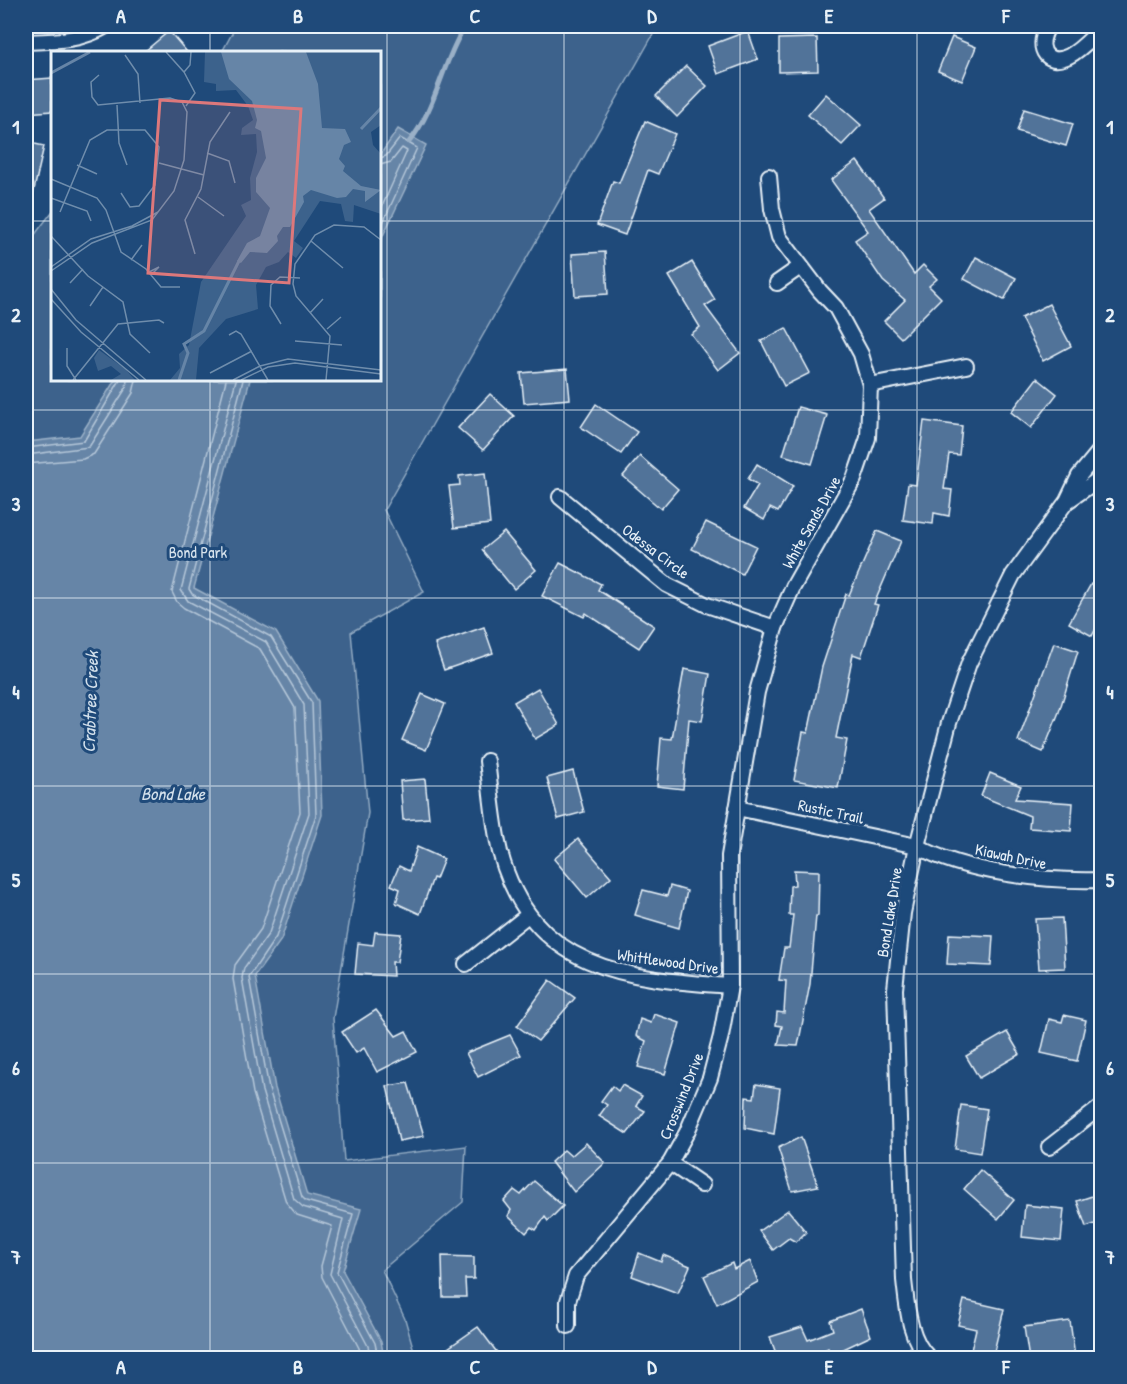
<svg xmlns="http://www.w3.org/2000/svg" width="1127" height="1384" font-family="'Patrick Hand',sans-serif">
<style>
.green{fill:#3c628c;stroke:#92aac2;stroke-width:1.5}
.water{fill:#6685a7;stroke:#9ab0c7;stroke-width:1.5}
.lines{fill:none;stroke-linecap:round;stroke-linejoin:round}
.shore{stroke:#b4c6d8;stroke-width:1.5}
.stream{stroke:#9ab0c7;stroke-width:5}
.building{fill:#517399;stroke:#e8f1f8;stroke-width:1.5}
.minor-casing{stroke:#e8f1f8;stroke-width:18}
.minor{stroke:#1f4a7a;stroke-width:14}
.grid{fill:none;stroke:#e8f1f8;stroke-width:1.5;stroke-opacity:0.55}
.labels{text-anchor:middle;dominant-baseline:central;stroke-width:6;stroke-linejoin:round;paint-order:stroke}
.street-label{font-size:16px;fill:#e8f1f8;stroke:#1f4a7a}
.park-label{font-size:16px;fill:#d7e3ed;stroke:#1f4a7a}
.water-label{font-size:18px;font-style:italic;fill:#d4e1ec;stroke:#1f4a7a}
.inset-river{fill:none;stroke:#6685a7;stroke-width:3}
.inset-road{fill:none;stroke:#6f8dac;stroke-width:1.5}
.view{fill:#dd787b;fill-opacity:0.15;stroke:#dd787b;stroke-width:3}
.inset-edge{fill:none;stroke:#e8f1f8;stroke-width:3}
.neatline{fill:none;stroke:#e8f1f8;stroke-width:2}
.grid-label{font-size:20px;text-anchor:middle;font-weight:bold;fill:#e8f1f8}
</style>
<rect width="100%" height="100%" fill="#1f4a7a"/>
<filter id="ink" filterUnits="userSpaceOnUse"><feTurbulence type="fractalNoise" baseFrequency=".0167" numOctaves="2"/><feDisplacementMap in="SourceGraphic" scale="12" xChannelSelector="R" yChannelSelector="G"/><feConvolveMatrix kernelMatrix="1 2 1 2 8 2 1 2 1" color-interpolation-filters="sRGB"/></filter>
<g filter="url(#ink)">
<polygon class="green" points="236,26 658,26 384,510 424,592 351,632 368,813 333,1018 344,1161 466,1146 463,1202 382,1270 405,1319 416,1358 26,1358 26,239 30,241 52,212 52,380 380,380 380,52 222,52"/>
<g class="water">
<polygon points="398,129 426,145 380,242 380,155"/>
<polygon points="115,380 250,380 194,588 276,632 318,701 322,815 281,940 255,976 275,1088 307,1195 361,1209 343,1271 381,1341 384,1358 26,1358 26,446 27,442 80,436"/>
</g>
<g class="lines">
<g class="shore">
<polyline points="380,158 386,156 400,138 417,148 380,229"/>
<polyline points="380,165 391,162 402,148 407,151 380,211"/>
<polyline points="226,380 172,592 177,602 184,608 260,649 295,708 300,812 261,929 235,965 233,979 253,1093 286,1202 297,1215 332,1226 321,1266 322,1277 359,1348 361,1358"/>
<polyline points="236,380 181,590 188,601 266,642 304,705 309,813 269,933 244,968 242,978 262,1091 294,1199 303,1207 343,1219 330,1274 368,1346 371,1358"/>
<polyline points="243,380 189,589 192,594 271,637 312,703 316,815 276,937 249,977 269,1089 302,1197 306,1201 353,1214 337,1272 375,1343 378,1358"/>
<polyline points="26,448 84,441 120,380"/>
<polyline points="26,455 89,447 126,388 127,380"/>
<polyline points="26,464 83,459 94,454 133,393 136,380"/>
</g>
<path class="stream" d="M409,142C437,108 442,62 465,26"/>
</g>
<g class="building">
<polygon points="169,31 187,52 144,52"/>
<polygon points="748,31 758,59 718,74 708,46"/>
<polygon points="952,37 976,47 962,81 938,71"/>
<polygon points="817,38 818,71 779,72 779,39"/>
<polygon points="686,66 707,86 677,117 656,96"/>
<polygon points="52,78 52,111 26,113 26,80"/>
<polygon points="826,94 861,125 842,145 808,115"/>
<polygon points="1024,109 1073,124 1066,146 1017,131"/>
<polygon points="645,121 675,134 658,174 648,170 625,235 597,225 613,181 619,183"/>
<polygon points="26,142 44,146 31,203 26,202"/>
<polygon points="857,161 884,198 869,209 914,274 923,265 937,279 929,286 941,298 901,338 884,321 905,300 883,281 855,240 868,231 831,180"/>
<polygon points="605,252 608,294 575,296 572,254"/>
<polygon points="976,257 1016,278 1004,300 964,279"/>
<polygon points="692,262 715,300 705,306 740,353 718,370 691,334 700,327 669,276"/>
<polygon points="1049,304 1071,346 1043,361 1021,318"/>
<polygon points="786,328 810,373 784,386 761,341"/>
<polygon points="567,369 570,399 524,403 521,373"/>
<polygon points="1037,378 1057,394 1031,428 1011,412"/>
<polygon points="490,394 514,416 483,450 458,428"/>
<polygon points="596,404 637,432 621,454 581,427"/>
<polygon points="798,407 827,415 812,464 783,455"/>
<polygon points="924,421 962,426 959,455 949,454 944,489 952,490 949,516 934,513 933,524 903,520 908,484 916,485"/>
<polygon points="640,456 678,489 661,509 623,476"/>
<polygon points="757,464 793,486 778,512 770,508 764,520 744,508 758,485 748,479"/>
<polygon points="485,473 490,524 454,528 449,486 460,485 459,476"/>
<polygon points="706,522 756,546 742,574 692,549"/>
<polygon points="877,531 901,541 874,604 878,605 861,657 853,654 836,738 847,740 838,788 794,780 803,732 808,733 822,667 846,594 849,595"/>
<polygon points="504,532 536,570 514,589 482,550"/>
<polygon points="560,563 601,584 598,590 654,626 639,648 586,613 584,617 542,596"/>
<polygon points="1091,584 1101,589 1101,619 1092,636 1069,623"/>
<polygon points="484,627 493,653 444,670 435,644"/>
<polygon points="1054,643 1078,651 1059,712 1043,752 1018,741"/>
<polygon points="684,669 710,674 702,721 689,719 683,789 657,786 661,738 672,739"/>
<polygon points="538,688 559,725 535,739 514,702"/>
<polygon points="422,694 445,704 426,750 402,740"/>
<polygon points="573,771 584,812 558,819 547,778"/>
<polygon points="990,773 1021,786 1015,799 1073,803 1071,831 1029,828 1030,816 981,796"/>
<polygon points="425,779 429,818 403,820 400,781"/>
<polygon points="578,839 611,877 587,898 554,859"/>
<polygon points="417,847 444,859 436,879 433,878 420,914 396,903 400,889 391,885 399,866 409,871"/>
<polygon points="794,870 819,871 818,916 816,916 810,984 798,1046 778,1045 782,1026 776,1025 777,1012 784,1013 786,981 779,980 784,948 789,948 793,915 789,915 790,886 795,885"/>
<polygon points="670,886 687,891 679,928 635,915 643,890 667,896"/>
<polygon points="1062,918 1065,968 1039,969 1035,919"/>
<polygon points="375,932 401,934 397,962 392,962 393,976 355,974 358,943 373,945"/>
<polygon points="949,934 993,936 991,966 947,964"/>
<polygon points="550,980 575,998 538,1041 517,1026"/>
<polygon points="376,1010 396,1036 406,1031 417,1052 377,1072 364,1048 356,1053 342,1032"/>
<polygon points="654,1014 680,1023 665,1074 638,1067 646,1041 636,1036 640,1019 651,1023"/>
<polygon points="1064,1015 1086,1020 1077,1061 1041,1053 1049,1019 1062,1022"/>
<polygon points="1007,1032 1020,1054 979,1078 966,1056"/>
<polygon points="510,1035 521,1055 478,1077 466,1053"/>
<polygon points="408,1083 424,1136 399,1141 387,1086"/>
<polygon points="756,1084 780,1088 774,1134 745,1128 746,1097 754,1098"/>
<polygon points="622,1085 642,1096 636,1106 645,1111 627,1134 599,1116 607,1105 601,1101 612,1086 618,1091"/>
<polygon points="961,1105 987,1109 980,1153 955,1149"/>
<polygon points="801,1137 818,1186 792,1191 778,1148"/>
<polygon points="586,1143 605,1163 574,1192 551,1162 564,1150 571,1156"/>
<polygon points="980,1170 1014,1200 998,1219 964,1189"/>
<polygon points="534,1181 563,1206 548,1221 545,1217 536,1230 531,1227 526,1233 508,1216 511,1210 504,1201 514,1190 521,1195"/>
<polygon points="1101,1193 1101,1222 1086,1227 1077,1201"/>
<polygon points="1025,1205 1064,1209 1061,1241 1022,1237"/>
<polygon points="788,1210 806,1232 796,1242 789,1238 773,1250 759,1231"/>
<polygon points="639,1253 661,1262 663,1255 690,1266 678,1293 632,1276"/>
<polygon points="442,1256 474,1257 474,1279 465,1279 466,1297 443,1297"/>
<polygon points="750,1261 758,1282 717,1304 704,1276 732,1263 734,1269"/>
<polygon points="964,1300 1004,1309 993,1356 971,1350 976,1329 958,1325"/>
<polygon points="861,1309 871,1336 831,1355 828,1348 806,1359 778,1359 770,1337 802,1327 808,1340 833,1330 830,1321"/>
<polygon points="1070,1321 1075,1357 1029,1359 1024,1327"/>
<polygon points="478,1327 502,1359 455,1359 448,1348"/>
</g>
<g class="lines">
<defs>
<g id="minor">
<path d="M1049,26C1035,44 1044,68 1069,56C1081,50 1092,37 1102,28"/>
<path d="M26,42C54,41 81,41 106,26"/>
<polyline points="777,283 800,267"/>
<polyline points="870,385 966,366"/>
<polyline points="560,497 667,585 707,605 775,628"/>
<polyline points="1069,500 1102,477"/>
<path d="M487,761C491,791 493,823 500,852C532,970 626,979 730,986"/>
<path d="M737,808L917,846C964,873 1048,882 1102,880"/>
<polyline points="466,964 528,915"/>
<polyline points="1049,1147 1102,1106"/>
<polyline points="670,1163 702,1185"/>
<polyline points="568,1326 568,1301 576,1276 670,1163 687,1132 710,1078 721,1036 730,986 729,856 757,692 775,628 793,587 854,479 868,438 870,385 861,354 836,308 820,291 779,237 772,209 769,176"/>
<path d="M929,1358C909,1340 907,1306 904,1280L895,989L903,913L917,846L949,723L969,663L1013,575L1067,501L1079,476L1102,448"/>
</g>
</defs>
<use href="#minor" class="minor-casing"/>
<use href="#minor" class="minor"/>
</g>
</g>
<path class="grid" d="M210,26V52M387,26V1358M564,26V1358M740,26V1358M917,26V1358M26,221H52M380,221H1102M210,380V1358M26,410H1102M26,598H1102M26,786H1102M26,974H1102M26,1163H1102"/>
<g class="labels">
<g class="street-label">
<text transform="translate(811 522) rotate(-61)">White Sands Drive</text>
<text transform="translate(656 551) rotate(37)">Odessa Circle</text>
<text transform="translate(831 811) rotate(12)">Rustic Trail</text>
<text transform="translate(1011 856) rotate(12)">Kiawah Drive</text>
<text transform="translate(889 912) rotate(-81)">Bond Lake Drive</text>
<text transform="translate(668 961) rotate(8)">Whittlewood Drive</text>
<text transform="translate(681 1096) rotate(-68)">Crosswind Drive</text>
</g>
<g class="park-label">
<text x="198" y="552">Bond Park</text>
</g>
<g class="water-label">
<text transform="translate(90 702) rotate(-88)">Crabtree Creek</text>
<text x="173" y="793">Bond Lake</text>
</g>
</g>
<g transform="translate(51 51)">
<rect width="330" height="330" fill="#1f4a7a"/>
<path d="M154,1H330V74L320,81L322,94L330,103V163L303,154L302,171L294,170L290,153L269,150L243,190L252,197L245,207L237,201L228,211L215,216L205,234L207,258L175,268L148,297L145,329H119L129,317L128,303L138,294L150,231L195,165L190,154L200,149L199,127L206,101L205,83L190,84L191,77L202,69L197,55L185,39L165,40V33L153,31ZM48,299L74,318L84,329H60L70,323L60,315L47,320L43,307Z" fill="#3c628c"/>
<path d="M170,1H255L267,33L271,77L294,78L300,91L293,94L288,108L294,115L292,120L310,135L330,139L314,151V140L302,138L295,146L286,147L260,139L252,145L253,151L239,176H232L226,185L227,190L216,202L199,201L190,212L186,210L196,192L209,185L219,157L205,141V127L215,107L210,80L204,77L206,69L201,50L178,28Z" fill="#6685a7"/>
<path class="inset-river" d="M0,22L39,1M310,78L330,57M128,329L137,302L133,293L153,280L188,210"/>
<path class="inset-road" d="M115,1L133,21L139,14L140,1M74,4L87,23L89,52M133,21L144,42L135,55M66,54L68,92L76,114M156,102L178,110L184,132M108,112L153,124M26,114L46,123M0,128L46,147L55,159L70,201L95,218L110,236H129M147,146L173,165M0,147L36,160L40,170M9,161L39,89L56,79H94L108,96L104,134L88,155L79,156L70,142M0,185L37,225L72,251L79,283L99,302M260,190L292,217M144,203L134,169L150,138L159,91L179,61M80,209L91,194M0,216L40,188L81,175L107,161M0,220L41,192L101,169L123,140L133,109L136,61L131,51L119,47L47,54L41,46L40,31L48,24M98,221L108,216L100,224M19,232L32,218M0,238L25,269L95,329M0,248L30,281L88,329M39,255L52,236M259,262L272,248M230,273L219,255L220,234L229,226L249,227M276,278L290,266M178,284L185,280L190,283L217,329M244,290L291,294M16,297V315L25,329M159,322L201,300M22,329L67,273L108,269L113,272M182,329L209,315L237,308L330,319M190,329L217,316L244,312L330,323M275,329L279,285L245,245L242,233L244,213L264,184L283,174L313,176L330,189"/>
<path class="view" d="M109,49L250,58L238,232L97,222Z"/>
<rect width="330" height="330" class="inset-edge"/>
</g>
<rect width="1127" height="1384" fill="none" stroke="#1f4a7a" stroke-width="66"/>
<rect x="33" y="33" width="1061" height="1318" class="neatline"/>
<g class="grid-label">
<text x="121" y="23">A</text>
<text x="298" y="23">B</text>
<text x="475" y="23">C</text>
<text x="652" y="23">D</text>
<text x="829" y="23">E</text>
<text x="1006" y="23">F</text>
<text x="16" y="134">1</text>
<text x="1110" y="134">1</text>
<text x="16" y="322">2</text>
<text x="1110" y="322">2</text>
<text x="16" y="511">3</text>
<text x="1110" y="511">3</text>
<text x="16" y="699">4</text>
<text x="1110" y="699">4</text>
<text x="16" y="887">5</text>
<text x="1110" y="887">5</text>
<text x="16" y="1075">6</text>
<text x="1110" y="1075">6</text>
<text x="16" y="1264">7</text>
<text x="1110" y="1264">7</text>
<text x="121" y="1374">A</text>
<text x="298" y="1374">B</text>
<text x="475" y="1374">C</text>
<text x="652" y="1374">D</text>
<text x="829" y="1374">E</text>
<text x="1006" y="1374">F</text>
</g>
</svg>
